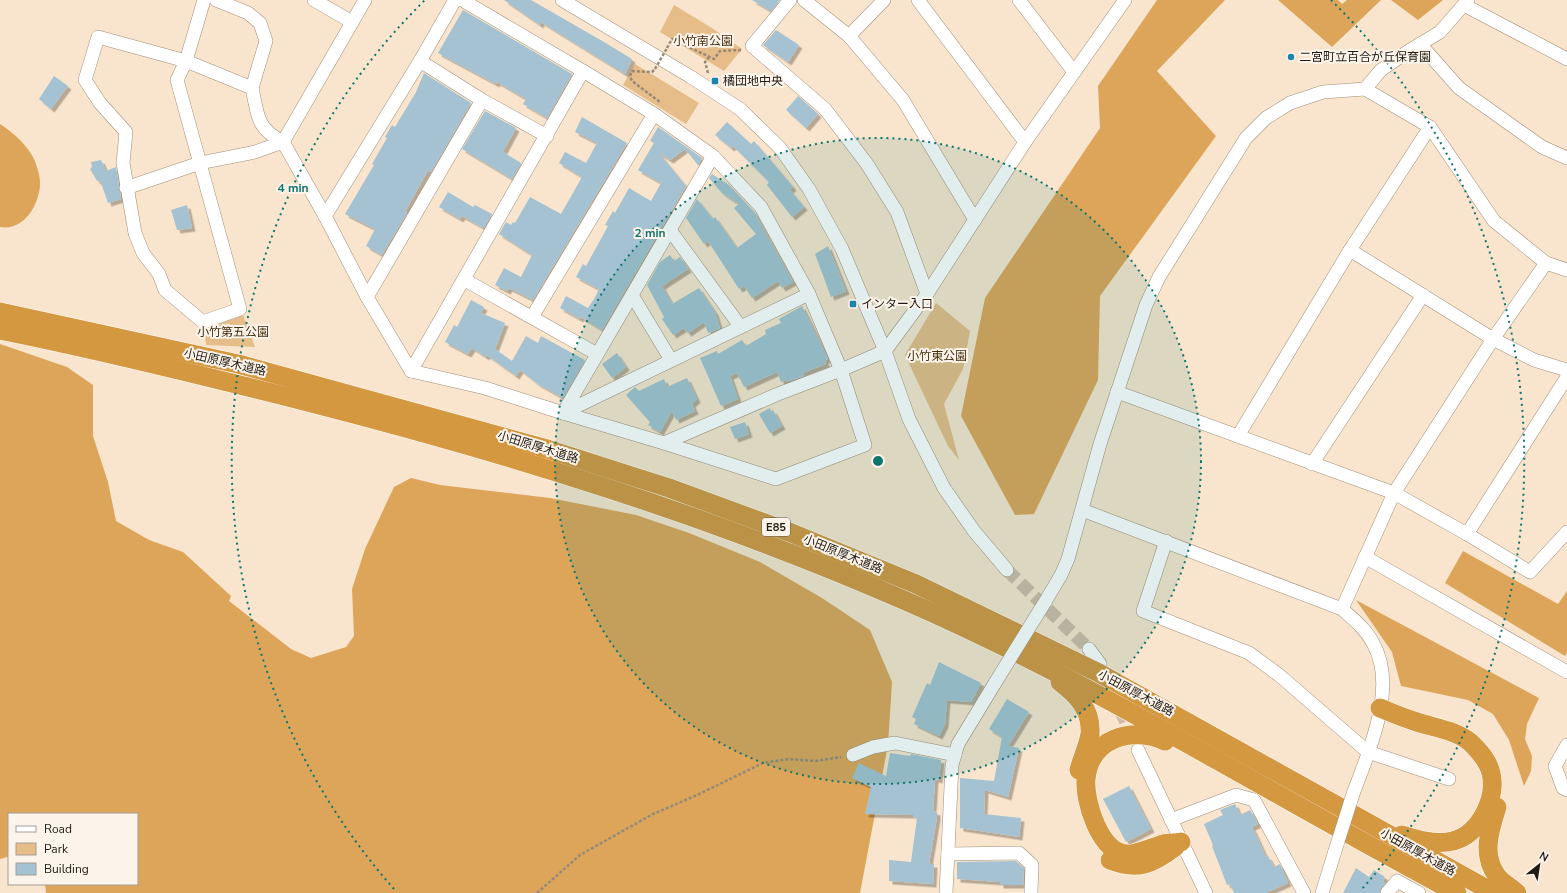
<svg xmlns="http://www.w3.org/2000/svg" width="1567" height="893" font-family="'Nunito Sans','Noto Sans JP',sans-serif">
<style>
.green{fill:#e6bc88}
.forest{fill:#dda55a}
.building{fill:#a4c2d1;filter:url(#shadow)}
.lines{fill:none;stroke-linecap:round;stroke-linejoin:round}
.minor-tunnel{stroke:#cebca8;stroke-width:13;stroke-dasharray:13 6;stroke-linecap:butt}
.minor-casing{stroke:#a08e78;stroke-width:14}
.highway-casing{stroke:#fff;stroke-width:20}
.path{stroke:#978979;stroke-width:2.5;stroke-dasharray:3 2;stroke-linecap:butt}
.minor{stroke:#fff;stroke-width:13}
.highway{stroke:#d49841;stroke-width:19}
.minor-bridge-casing{stroke:#a08e78;stroke-width:14;stroke-linecap:butt}
.path-bridge{stroke:#978979;stroke-width:2.5;stroke-dasharray:3 2;stroke-linecap:butt}
.minor-bridge{stroke:#fff;stroke-width:13}
.ring{fill:none;stroke:#0f766e;stroke-width:2;stroke-dasharray:2 4}
.poi-dot{fill:#1a84ac;stroke:#fcf4eb;stroke-width:1.5}
.labels{text-anchor:middle;dominant-baseline:central;stroke-width:4;stroke-linejoin:round;paint-order:stroke}
.shield{fill:#fcf4eb;stroke:#635b53;stroke-width:1}
.shield-label{font-size:11px;font-weight:bold;fill:#211a12}
.park-label{font-size:12px;fill:#452e0d;stroke:#fcf4eb}
.poi-label{font-size:12px;fill:#211a12;stroke:#fcf4eb;text-anchor:start}
.street-label{font-size:12px;fill:#211a12;stroke:#fcf4eb}
.centre{fill:#0f766e;stroke:#fcf4eb;stroke-width:2}
.ring-label{font-size:12px;text-anchor:middle;font-weight:bold;fill:#0f766e;stroke:#fcf4eb;stroke-width:4;stroke-linejoin:round;paint-order:stroke}
</style>
<defs>
<filter id="shadow"><feDropShadow dx="3.5" dy="3.5" stdDeviation="0" flood-color="#0004"/></filter>
</defs>
<rect width="100%" height="100%" fill="#f9e5cd"/>
<g class="green">
<polygon points="674,5 712,28 742,49 724,71 660,32"/>
<polygon points="635,64 699,103 686,124 623,85"/>
<polygon points="936,303 970,331 963,369 944,404 959,460 948,446 905,355"/>
<polygon points="242,312 255,347 206,345 204,325"/>
</g>
<g class="forest">
<polygon points="1157,0 1225,0 1157,71 1216,136 1100,296 1098,380 1034,514 1015,515 961,416 985,298 1100,128 1098,86"/>
<polygon points="1278,0 1338,0 1342,4 1347,0 1381,0 1332,47"/>
<polygon points="1391,0 1443,0 1418,20"/>
<path d="M0,124C13,132 27,145 34,159C37,165 41,180 40,186C38,207 23,231 0,227Z"/>
<polygon points="0,344 67,367 93,385 93,436 108,482 116,521 149,540 183,552 231,596 229,601 291,649 311,658 346,647 354,636 352,589 365,549 394,487 411,478 440,485 550,498 636,515 689,533 760,562 822,598 870,630 892,682 888,745 860,893 46,893 45,884 137,884 137,814 9,814 9,859 7,857 0,859"/>
<polygon points="1463,551 1558,604 1567,591 1567,653 1565,656 1445,583"/>
<polygon points="1356,600 1539,698 1527,724 1525,739 1532,756 1531,771 1524,786 1509,740 1493,714 1468,700 1401,686 1392,652"/>
</g>
<g class="building">
<polygon points="504,0 531,0 604,42 632,59 625,74 541,22 540,25"/>
<polygon points="752,0 780,0 771,11"/>
<polygon points="463,10 572,74 547,118 523,104 526,99 497,82 496,84 438,53"/>
<polygon points="776,30 799,45 788,62 763,45"/>
<polygon points="424,73 471,103 431,172 428,170 405,212 407,213 382,255 366,246 375,229 345,214 374,165 372,164 387,138 385,137 392,125 395,127 416,92"/>
<polygon points="54,76 68,86 51,109 39,99"/>
<polygon points="798,96 818,114 806,128 786,110"/>
<polygon points="485,111 516,128 503,152 521,163 512,179 462,149"/>
<polygon points="582,117 627,143 533,300 509,288 507,291 495,285 504,268 521,277 532,255 499,234 506,222 511,225 513,222 515,223 530,197 561,214 582,177 559,163 565,152 586,163 597,143 575,132"/>
<polygon points="727,122 751,144 754,141 793,187 790,190 804,207 792,217 767,185 769,182 733,146 731,148 715,135"/>
<polygon points="658,127 702,158 698,165 685,149 670,160 659,153 686,186 602,330 581,317 580,319 560,308 566,296 588,308 594,299 599,289 576,277 583,264 586,266 608,226 605,225 613,211 615,213 629,188 651,201 661,183 638,170 654,143 650,141"/>
<polygon points="101,160 106,171 116,167 121,199 108,203 100,180 97,181 90,169 92,167 91,162"/>
<polygon points="712,174 729,185 754,212 793,282 782,288 778,281 752,298 744,286 739,289 708,241 704,244 686,218 697,199 713,219 715,217 737,248 756,234 734,208 739,204 722,193 709,178"/>
<polygon points="448,192 473,207 475,205 492,214 484,228 462,216 460,219 439,207"/>
<polygon points="187,205 192,228 177,230 171,210"/>
<polygon points="828,246 846,291 831,297 815,254"/>
<polygon points="670,255 674,261 680,257 688,269 662,286 672,304 699,288 715,312 720,328 708,333 704,322 688,333 684,328 673,335 662,319 664,317 647,285 660,262"/>
<polygon points="471,300 484,307 481,313 505,323 495,349 512,361 526,336 538,343 541,336 585,360 563,398 538,384 520,370 516,376 487,355 486,357 472,348 468,354 445,342 454,325 457,327"/>
<polygon points="802,306 828,359 825,360 826,364 802,373 804,376 789,381 787,380 781,382 777,372 744,387 737,373 730,376 738,399 721,406 700,358 717,351 718,354 742,340 746,346 766,334 765,330 781,323 779,319"/>
<polygon points="617,353 626,367 612,378 602,364"/>
<polygon points="687,378 697,399 692,404 695,411 676,420 672,411 660,432 648,425 650,422 626,395 635,387 639,391 664,379 667,387"/>
<polygon points="770,408 771,411 773,410 782,426 770,433 759,414"/>
<polygon points="745,422 749,434 735,439 730,427"/>
<polygon points="939,662 981,683 971,702 947,700 945,724 939,736 914,724 916,719 912,717 927,683 930,685"/>
<polygon points="1007,699 1029,712 1008,746 1019,748 1008,797 985,790 984,814 1021,818 1019,837 960,828 960,778 994,781 1002,737 989,729"/>
<polygon points="890,753 910,756 911,754 941,760 939,780 935,779 933,811 937,812 937,817 929,864 934,864 933,884 889,881 889,860 911,862 917,818 913,817 913,815 865,814 871,787 852,778 859,763 886,776"/>
<polygon points="1129,786 1151,829 1126,842 1103,799"/>
<polygon points="1235,804 1240,815 1250,810 1258,824 1252,827 1266,857 1268,856 1274,867 1280,864 1288,883 1265,893 1234,893 1230,884 1227,885 1212,846 1213,845 1204,824 1223,815 1220,810"/>
<polygon points="1016,861 1024,868 1023,885 1000,885 1000,882 957,879 957,862"/>
<polygon points="1356,868 1369,877 1374,870 1385,877 1383,881 1385,883 1379,893 1343,893"/>
</g>
<g class="lines">
<g class="minor-tunnel">
<polyline points="1007,570 1089,649"/>
<polyline points="1105,675 1134,741"/>
</g>
<defs>
<g id="minor">
<path d="M204,0L186,61L177,80L240,309L203,322L165,290L159,274L143,253L135,233L123,163L126,132L100,103L85,80L98,37L186,61L252,88C258,115 256,128 283,142"/>
<polyline points="216,0 248,13 260,23 266,41 252,88"/>
<polyline points="314,0 352,22"/>
<polyline points="365,0 283,142 325,216 367,297 411,371 583,71 654,114 713,156 761,207 809,294 841,370 885,351 927,294 1025,142 1125,0"/>
<polyline points="462,0 583,71"/>
<polyline points="562,0 691,77 740,109 780,148 809,189 842,249 885,351 909,419 944,488 974,531 1007,570"/>
<polyline points="790,0 752,46 825,109 867,164 897,212 927,294"/>
<polyline points="804,0 849,36 903,100 975,220"/>
<polyline points="918,0 1025,142"/>
<polyline points="1019,0 1074,72"/>
<polyline points="1464,5 1567,59"/>
<polyline points="849,36 884,0"/>
<polyline points="1420,44 1459,88 1542,147 1567,158"/>
<polyline points="420,61 455,0"/>
<polyline points="1365,89 1381,70 1407,52 1440,32 1468,0"/>
<polyline points="126,188 200,163 255,152 283,142"/>
<polyline points="325,216 420,61 482,100 547,136"/>
<polyline points="670,230 740,326"/>
<polyline points="1350,250 1493,339 1534,360 1567,370"/>
<polyline points="465,280 597,354"/>
<polyline points="632,295 671,360"/>
<polyline points="367,297 482,100"/>
<polyline points="532,317 654,114"/>
<polyline points="411,371 485,388 563,413 809,294"/>
<polyline points="1117,392 1394,493 1467,534 1530,572 1567,532"/>
<polyline points="1238,436 1350,250 1430,127"/>
<polyline points="664,443 778,394 841,370 865,445 776,479 664,443 563,413 713,156"/>
<polyline points="1312,464 1423,295"/>
<path d="M1082,510L1342,609C1353,619 1366,629 1373,643C1398,687 1369,751 1353,794"/>
<polyline points="1467,534 1567,377"/>
<polyline points="1166,541 1143,611 1249,653 1279,675 1368,752 1449,779"/>
<polyline points="1365,557 1567,672"/>
<polyline points="1045,602 1061,575 1068,559 1100,444 1146,305 1159,277 1246,138 1266,118 1290,103 1323,92 1365,89 1430,127 1494,221 1546,263 1567,270"/>
<polyline points="1342,609 1394,493 1493,339 1546,263"/>
<polyline points="1089,649 1100,664"/>
<polyline points="1567,745 1555,766 1563,788 1567,790"/>
<polyline points="1138,750 1206,893"/>
<polyline points="853,755 873,747 895,743 955,755"/>
<polyline points="1171,820 1236,795 1254,800 1304,893"/>
<polyline points="948,854 1019,853 1032,865 1031,893"/>
<polyline points="946,893 952,765 958,744 995,683"/>
<polyline points="1322,893 1335,851"/>
<polyline points="1387,893 1397,881 1419,893"/>
</g>
<g id="highway">
<polyline points="0,312 238,364 547,449 669,488 789,532 916,584 1099,673 1494,893"/>
<path d="M0,330C100,350 201,375 300,400C508,453 709,515 906,601C1097,684 1273,796 1457,893"/>
<path d="M1060,682C1077,695 1092,710 1090,734C1088,746 1082,758 1079,770"/>
<path d="M1380,708C1392,713 1403,718 1414,721C1433,728 1459,730 1473,745C1481,753 1488,761 1491,773C1497,798 1480,834 1453,841C1436,845 1418,840 1402,835"/>
<path d="M1165,741C1132,726 1090,738 1086,779C1084,801 1100,853 1127,854C1136,855 1153,847 1163,844C1168,843 1175,843 1181,842"/>
<path d="M1497,807C1490,829 1481,855 1497,876C1502,883 1511,887 1517,893"/>
<path d="M1110,860C1137,871 1153,864 1175,847"/>
</g>
</defs>
<use href="#minor" class="minor-casing"/>
<use href="#highway" class="highway-casing"/>
<g class="path">
<polyline points="667,48 672,39 714,59 720,51 741,50"/>
<polyline points="654,70 652,72 632,71 630,76 632,81 660,102"/>
<polyline points="708,73 705,62 709,57"/>
<polyline points="537,893 580,855 653,814 695,796 763,763 788,759 815,761 841,757"/>
</g>
<use href="#minor" class="minor"/>
<use href="#highway" class="highway"/>
<defs>
<g id="minor-bridge">
<polyline points="995,683 1045,602"/>
<polyline points="1335,851 1353,794"/>
</g>
</defs>
<use href="#minor-bridge" class="minor-bridge-casing"/>
<polyline class="path-bridge" points="655,69 667,48"/>
<use href="#minor-bridge" class="minor-bridge"/>
</g>
<circle cx="878" cy="461" r="323" fill="#0f766e" fill-opacity=".12"/>
<g class="ring">
<circle cx="878" cy="461" r="323"/>
<path d="M394 889A646 646 0 0 1 425 0M1331 0A646 646 0 0 1 1362 889"/>
</g>
<g class="poi-dot">
<circle cx="1291" cy="57" r="4"/>
<rect x="711" y="77" width="8" height="8" rx="2"/>
<rect x="849" y="300" width="8" height="8" rx="2"/>
</g>
<g class="labels">
<rect class="shield" x="762" y="518" width="28" height="18" rx="3"/>
<g class="shield-label">
<text x="776" y="527">E85</text>
</g>
<g class="park-label">
<text x="703" y="41">小竹南公園</text>
<text x="233" y="332">小竹第五公園</text>
<text x="937" y="356">小竹東公園</text>
</g>
<g class="poi-label">
<text x="1299" y="57">二宮町立百合が丘保育園</text>
<text x="723" y="81">橘団地中央</text>
<text x="861" y="304">インター入口</text>
</g>
<g class="street-label">
<text transform="translate(225 362) rotate(13)">小田原厚木道路</text>
<text transform="translate(538 447) rotate(17)">小田原厚木道路</text>
<text transform="translate(843 554) rotate(22)">小田原厚木道路</text>
<text transform="translate(1136 693) rotate(28)">小田原厚木道路</text>
<text transform="translate(1418 852) rotate(29)">小田原厚木道路</text>
</g>
</g>
<circle cx="878" cy="461" r="6" class="centre"/>
<g class="ring-label">
<text x="293" y="192">4 min</text>
<text x="650" y="237">2 min</text>
</g>
<rect x="8" y="813" width="130" height="72" fill="#fcf4eb" stroke="#a49d94"/>
<rect x="16" y="826" width="20" height="6" fill="#ffffff" stroke="#a49d94"/>
<text x="44" y="833" font-size="12" fill="#211a12">Road</text>
<rect x="16" y="843" width="20" height="12" fill="#e6bc88" stroke="#a49d94"/>
<text x="44" y="853" font-size="12" fill="#211a12">Park</text>
<rect x="16" y="863" width="20" height="12" fill="#a4c2d1" stroke="#a49d94"/>
<text x="44" y="873" font-size="12" fill="#211a12">Building</text>
<g transform="translate(1539 865) rotate(30)" stroke="#fcf4eb" stroke-width="3" paint-order="stroke">
<path d="M0-3L7 15L0 10L-7 15Z" fill="#211a12"/>
<text y="-6" font-size="11" font-weight="bold" text-anchor="middle" fill="#211a12">N</text>
</g>
</svg>
